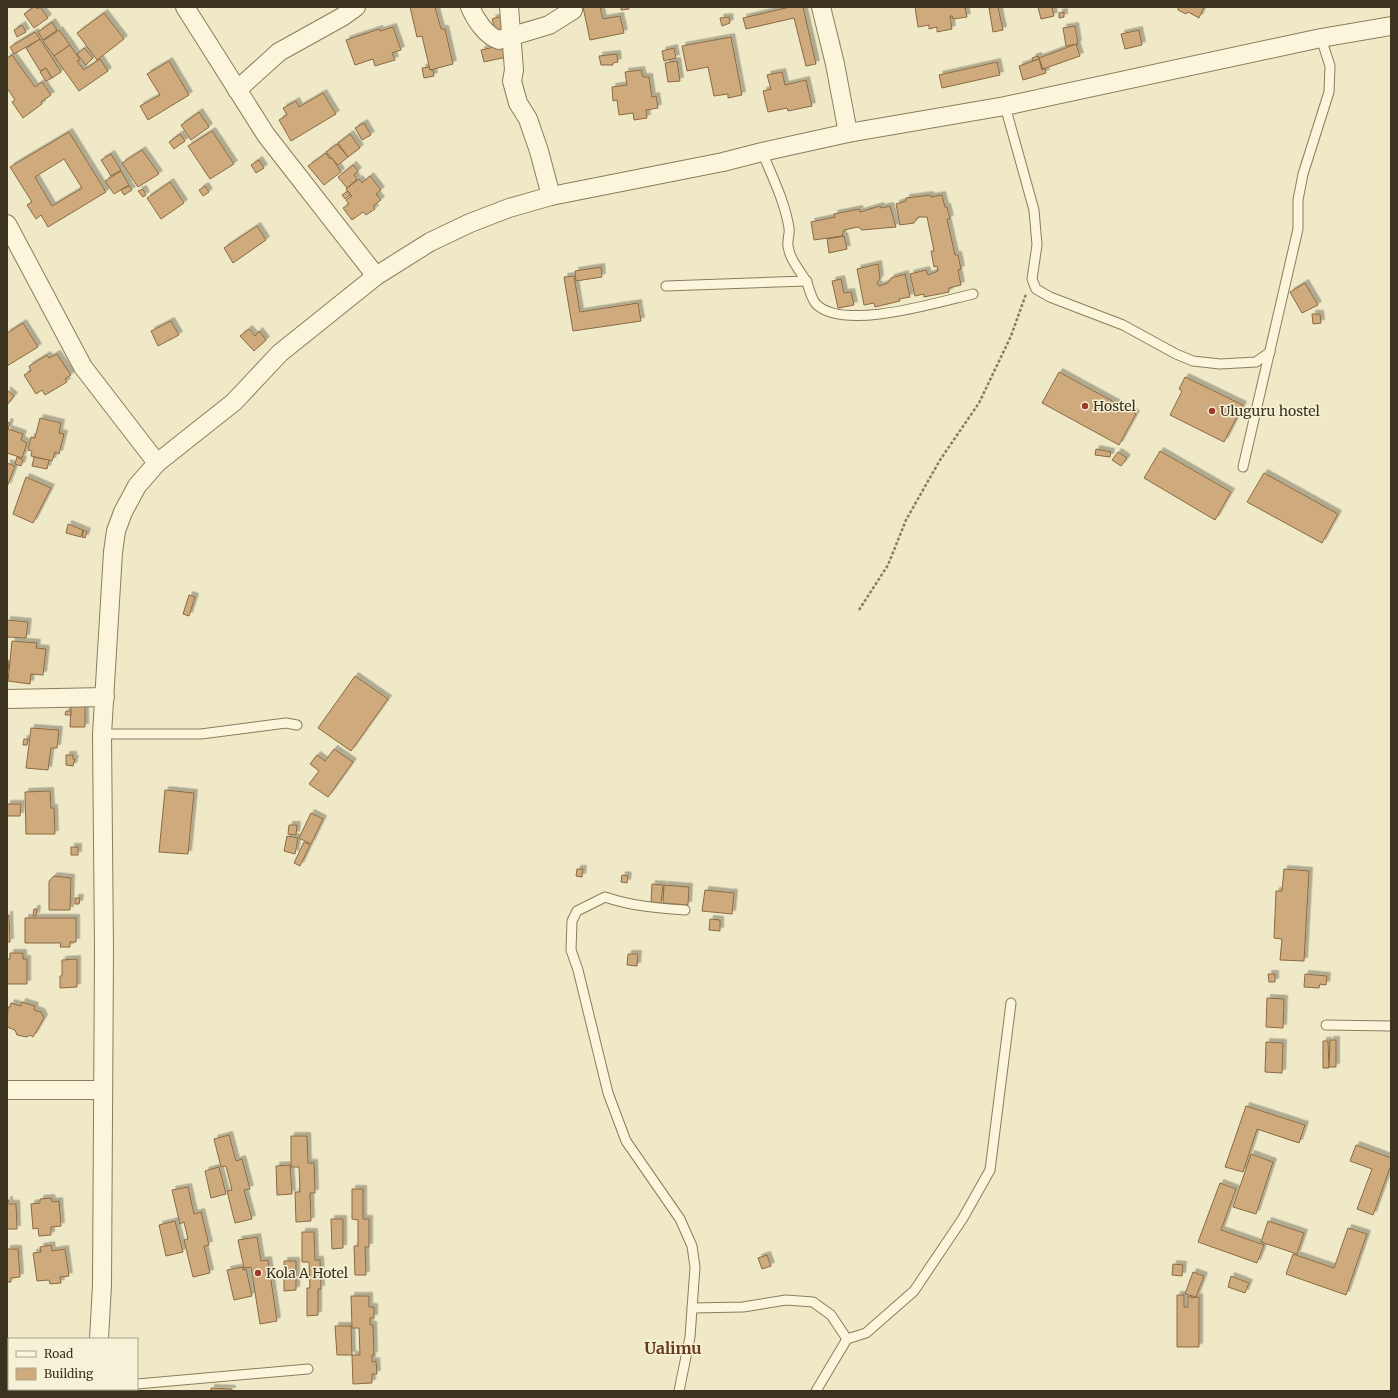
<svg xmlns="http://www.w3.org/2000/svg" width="1398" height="1398" font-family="Merriweather,serif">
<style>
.building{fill:#ceaa7d;stroke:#8b6a41;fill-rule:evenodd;filter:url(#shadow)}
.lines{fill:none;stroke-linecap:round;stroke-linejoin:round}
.service-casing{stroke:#8c7c5c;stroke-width:11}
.minor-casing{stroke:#8c7c5c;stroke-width:20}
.path{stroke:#8c7c5c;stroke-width:2.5;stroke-dasharray:3 2;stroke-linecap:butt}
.service{stroke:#faf5db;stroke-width:9}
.minor{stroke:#faf5db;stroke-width:18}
.poi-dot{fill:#9c3b2b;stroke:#f6f2d7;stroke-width:1.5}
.labels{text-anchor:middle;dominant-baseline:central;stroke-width:3;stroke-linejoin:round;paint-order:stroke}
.poi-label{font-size:14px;fill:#3c3220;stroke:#f6f2d7;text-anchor:start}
.quarter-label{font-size:16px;font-weight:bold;fill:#69391e;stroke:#f6f2d7}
</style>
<defs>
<filter id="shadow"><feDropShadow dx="3.5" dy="-3.5" stdDeviation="0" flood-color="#0004"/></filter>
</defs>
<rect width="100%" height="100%" fill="#efe9c7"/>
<g class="building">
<polygon points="34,7 38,9 40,7 48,18 34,28 24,14"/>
<polygon points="410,7 435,7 441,29 445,29 453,64 430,70 422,36 417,37"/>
<polygon points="583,7 600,7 603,19 620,16 624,33 590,40"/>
<polygon points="621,7 628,7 629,9 621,10"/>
<polygon points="790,7 803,7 816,64 806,66 794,18 746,29 743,18"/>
<polygon points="915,7 969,7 965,8 967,17 953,19 952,16 950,16 952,29 937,32 937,27 929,29 929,25 918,27"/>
<polygon points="998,7 1003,30 993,32 989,8"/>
<polygon points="1038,7 1052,7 1054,16 1041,19"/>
<polygon points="1178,7 1204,7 1199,18 1188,12 1186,14 1178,10"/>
<polygon points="1064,12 1064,17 1059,18 1059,13"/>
<polygon points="104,13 124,39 97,60 77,33"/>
<polygon points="502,16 507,32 494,37 491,26 494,26 492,19"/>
<polygon points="729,17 730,23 722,26 720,18"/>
<polygon points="52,22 57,30 43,40 38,32"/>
<polygon points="22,25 26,32 17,37 14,30"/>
<polygon points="1075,26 1078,44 1066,46 1063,28"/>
<polygon points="393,27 401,50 392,53 395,60 375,66 373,59 355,65 346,40 379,29 380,31"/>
<polygon points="59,30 70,45 54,56 43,41"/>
<polygon points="1139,30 1142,45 1125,49 1121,34"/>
<polygon points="35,32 40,39 14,54 10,47"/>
<polygon points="731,37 742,95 728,98 728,94 714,96 708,67 687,71 682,46"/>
<polygon points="40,39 61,72 52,78 46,68 40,71 26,48"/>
<polygon points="508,44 511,56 484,62 481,50"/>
<polygon points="1076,44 1080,56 1043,69 1039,58"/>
<polygon points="70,45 80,60 77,61 84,70 100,59 108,71 79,91 54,56"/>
<polygon points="84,48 93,58 86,65 77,54"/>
<polygon points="674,48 676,58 664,61 662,51"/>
<polygon points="617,54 618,62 613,63 613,65 601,65 599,56"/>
<polygon points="12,55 35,87 42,82 51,95 41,102 42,104 23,118 12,102 15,100 7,88 7,58"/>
<polygon points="1038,56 1039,59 1033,61 1032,58"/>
<polygon points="1039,59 1042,70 1045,69 1046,73 1023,80 1019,66"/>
<polygon points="169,61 189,95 148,120 140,106 160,95 147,74"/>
<polygon points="677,61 680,81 668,82 665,63"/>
<polygon points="997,62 1000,75 942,88 939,75"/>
<polygon points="429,67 430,70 433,70 434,76 424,78 422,68"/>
<polygon points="46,68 52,78 46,81 40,72"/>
<polygon points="641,70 643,77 649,77 652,97 656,96 658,108 646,110 647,118 634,120 633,113 619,115 617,100 613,101 612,87 627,85 625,72"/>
<polygon points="782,72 785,85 806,80 812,106 788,111 787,108 768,112 763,91 771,89 767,75"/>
<polygon points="323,93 336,114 291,141 279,120 287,115 283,108 296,101 299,107"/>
<polygon points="199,112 209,127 191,140 181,125"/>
<polygon points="364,123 371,135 362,140 355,128"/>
<polygon points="212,131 234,164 210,179 188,146"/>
<path d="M69,132L106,192L48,227L41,215L36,219L27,205L32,202L10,167ZM64,159L82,188L52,206L35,177Z"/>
<polygon points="180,134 185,141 174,149 169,142"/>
<polygon points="350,134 360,148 348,157 338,143"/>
<polygon points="337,144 348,157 338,165 326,152"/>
<polygon points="142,150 159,174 138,187 122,163"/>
<polygon points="326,153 330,159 332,158 341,172 324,185 308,166"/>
<polygon points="111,154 121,170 111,176 101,160"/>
<polygon points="259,160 264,168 256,173 251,165"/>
<polygon points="353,165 358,171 354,175 357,179 347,188 338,177"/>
<polygon points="121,171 129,185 114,194 105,181"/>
<polygon points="370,176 381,190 376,194 381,200 373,206 375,209 366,215 363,212 352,220 343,208 349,204 346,200 352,196 346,189 359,179 362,183"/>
<polygon points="170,182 184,203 161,219 147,198"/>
<polygon points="129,186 132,190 124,195 121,190"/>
<polygon points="205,186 209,192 203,196 199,190"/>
<polygon points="143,189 146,195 143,197 138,191"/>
<polygon points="348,191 350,195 345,199 342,195"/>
<polygon points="930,195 931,197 942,195 945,207 947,207 950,219 947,219 955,255 958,255 961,269 958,270 961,285 949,288 949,292 924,297 924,294 915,296 910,274 926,270 928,275 938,271 937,266 934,267 931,251 934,251 927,217 918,217 914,223 900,225 896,204 906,201 906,198"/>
<polygon points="880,206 881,208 890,206 896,227 862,230 858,227 844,230 842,236 814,240 811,222 835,217 834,214 859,209 860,212"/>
<polygon points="257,226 266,240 233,263 224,248"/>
<polygon points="844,236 847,249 829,253 827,239"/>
<polygon points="878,264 880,278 877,283 879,286 888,283 891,278 905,274 910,297 899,299 900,301 875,307 874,303 864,305 857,269"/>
<polygon points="601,267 602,277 576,281 575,271"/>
<polygon points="574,276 580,312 638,303 641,321 573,331 564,277"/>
<polygon points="841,279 844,293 851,292 854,305 838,308 832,281"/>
<polygon points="1305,283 1318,305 1302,313 1290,292"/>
<polygon points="1312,314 1320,314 1321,323 1313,324"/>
<polygon points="171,321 179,335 158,346 151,331"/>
<polygon points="23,323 38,347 7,366 7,333"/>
<polygon points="249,329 255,336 259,331 266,340 254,351 240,336"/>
<polygon points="57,354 71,375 65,379 67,382 45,395 42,390 36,394 24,375 31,371 29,366 47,355 49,358"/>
<polygon points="1059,372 1136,414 1119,445 1042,403"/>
<polygon points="1185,377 1243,405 1224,442 1170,415 1182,391 1179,389"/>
<polygon points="7,390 14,396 7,405"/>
<polygon points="40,418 61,423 59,433 64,434 59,454 55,452 52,461 31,456 32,451 28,450 31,437 35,438"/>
<polygon points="7,422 10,423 8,429 23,434 21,440 27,443 22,458 7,453"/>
<polygon points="1096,449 1111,452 1110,457 1095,455"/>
<polygon points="1160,451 1231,492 1215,520 1144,478"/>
<polygon points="1118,452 1127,458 1121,466 1112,460"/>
<polygon points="17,457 23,460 21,466 15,464"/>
<polygon points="34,457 49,460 47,469 32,466"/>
<polygon points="7,463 15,466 7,487"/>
<polygon points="1264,473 1338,514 1322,543 1247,502"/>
<polygon points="26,477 51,488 33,523 13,514"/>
<polygon points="68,524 83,530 81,537 66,533"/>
<polygon points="84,530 87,532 85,538 82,537"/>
<polygon points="189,595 195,597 189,616 183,614"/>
<polygon points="7,620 28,622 26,638 7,637"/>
<polygon points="12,641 37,643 36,648 46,649 43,675 31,674 30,684 8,681"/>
<polygon points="7,661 9,661 8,671 7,671"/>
<polygon points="355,676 388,699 351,751 318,728"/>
<polygon points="71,706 85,706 85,727 70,727"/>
<polygon points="66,711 71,711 71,715 65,715"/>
<polygon points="31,728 59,730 57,748 51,748 48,770 26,768"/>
<polygon points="24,739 28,739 27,745 23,745"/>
<polygon points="334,749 353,762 328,797 309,784 319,771 310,764 317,755 325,761"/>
<polygon points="66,755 73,755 73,759 75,759 73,766 66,765"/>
<polygon points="165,790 194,793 188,854 159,852"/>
<polygon points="50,791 51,808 54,808 55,834 26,834 25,792"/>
<polygon points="7,804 21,804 20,816 7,816"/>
<polygon points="311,813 323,819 311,844 299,838"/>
<polygon points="289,825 297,825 296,835 288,834"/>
<polygon points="287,836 298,838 295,854 284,851"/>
<polygon points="304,842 310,845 300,866 294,863"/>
<rect x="71" y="847" width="7" height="8"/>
<polygon points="577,869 583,869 582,877 576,876"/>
<polygon points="1284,869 1309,871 1304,961 1280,960 1282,939 1274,938 1276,891 1282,891"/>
<polygon points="622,875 628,876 627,883 621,882"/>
<polygon points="54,876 71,878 70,910 49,910 49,881"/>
<polygon points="652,884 663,885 661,903 651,902"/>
<polygon points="664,885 689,887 688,905 663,903"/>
<polygon points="705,890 734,893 732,914 702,911"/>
<polygon points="75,898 80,898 79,904 75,904"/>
<polygon points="34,909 37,909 36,916 33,916"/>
<polygon points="7,915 9,915 10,942 7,942"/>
<polygon points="25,918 76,918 76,942 70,942 70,947 60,947 61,943 25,943"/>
<polygon points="710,919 720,920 720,931 709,930"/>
<polygon points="10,953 23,953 23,959 27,959 27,984 7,984 7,959 10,959"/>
<polygon points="628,954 638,954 637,966 627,965"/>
<polygon points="77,959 77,987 60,988 60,976 62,976 62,960"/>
<polygon points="1268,974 1275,974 1275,982 1269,982"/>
<polygon points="1305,974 1327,976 1326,985 1320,984 1319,988 1304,987"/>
<polygon points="1267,998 1284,999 1283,1028 1266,1027"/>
<polygon points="22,1002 35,1006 34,1010 41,1012 44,1018 33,1037 30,1035 27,1037 17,1035 15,1030 7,1027 8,1007 10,1007 11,1003 21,1006"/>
<polygon points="1330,1040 1336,1040 1336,1067 1329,1067"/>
<polygon points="1323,1041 1328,1041 1329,1068 1323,1068"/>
<polygon points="1266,1042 1283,1043 1282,1073 1265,1072"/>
<polygon points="1246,1106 1305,1125 1299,1143 1257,1129 1243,1172 1225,1167"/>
<polygon points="229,1135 236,1161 242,1159 250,1189 244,1190 252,1219 235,1223 227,1191 232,1190 226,1166 221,1167 214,1139"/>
<polygon points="291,1136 307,1136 308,1163 314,1163 315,1193 310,1193 311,1221 296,1222 295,1192 300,1192 299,1167 291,1167"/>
<polygon points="1356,1145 1391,1158 1391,1165 1373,1215 1357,1209 1372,1169 1350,1161"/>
<polygon points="1251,1154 1273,1162 1256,1214 1233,1207"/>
<polygon points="290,1165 292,1194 277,1195 276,1166"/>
<polygon points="219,1167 226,1194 211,1198 205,1171"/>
<polygon points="1220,1183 1236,1189 1221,1230 1264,1245 1257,1263 1198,1242"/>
<polygon points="188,1187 194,1214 201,1212 209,1245 204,1246 210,1273 193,1277 184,1240 188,1239 184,1222 180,1224 172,1190"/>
<polygon points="352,1189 363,1189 363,1219 369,1219 369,1247 365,1247 366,1275 355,1275 354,1246 358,1246 358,1220 352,1219"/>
<polygon points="51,1198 52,1202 59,1201 61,1226 51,1227 51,1235 39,1236 38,1228 33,1229 31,1204 40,1203 40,1199"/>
<polygon points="7,1200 9,1200 9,1204 16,1204 17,1229 7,1229 7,1233"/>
<polygon points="331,1219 343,1219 343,1248 332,1249"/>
<polygon points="175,1221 183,1252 166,1256 159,1225"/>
<polygon points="1268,1221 1304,1233 1297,1254 1261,1242"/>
<polygon points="1348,1228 1367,1234 1346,1295 1286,1274 1293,1254 1334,1268"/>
<polygon points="302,1232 314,1232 315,1260 320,1260 321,1289 318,1289 318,1315 307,1316 307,1288 310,1288 309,1262 302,1262"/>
<polygon points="257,1237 261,1261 268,1260 277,1321 260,1324 251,1267 244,1268 238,1240"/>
<polygon points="51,1245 52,1251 65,1249 69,1276 60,1277 61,1283 50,1284 49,1280 37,1281 33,1253 41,1252 40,1247"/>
<polygon points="7,1249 18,1249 20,1277 11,1278 11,1282 7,1282"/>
<polygon points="767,1255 771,1266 762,1269 758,1258"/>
<polygon points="284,1261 296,1261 296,1290 284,1291"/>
<polygon points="1173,1264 1183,1265 1182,1276 1172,1275"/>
<polygon points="243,1267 243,1270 246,1269 252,1296 234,1300 227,1270"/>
<polygon points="1193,1272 1204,1276 1196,1297 1185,1294"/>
<polygon points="1231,1276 1249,1283 1245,1293 1228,1287"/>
<polygon points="1177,1295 1184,1295 1184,1307 1188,1307 1188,1296 1191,1296 1191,1298 1199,1297 1199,1347 1177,1347"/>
<polygon points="351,1296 369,1296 369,1307 374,1307 374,1318 370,1318 370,1325 373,1325 374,1355 372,1355 372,1362 376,1361 377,1374 372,1374 372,1383 353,1384 352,1355 360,1355 359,1328 352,1328"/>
<polygon points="335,1326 351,1326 352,1355 337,1355"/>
<polygon points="211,1388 232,1389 232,1391 211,1391"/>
</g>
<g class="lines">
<defs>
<g id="service">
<polyline points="1005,106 1034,210 1037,245 1032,279 1036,289 1050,297 1123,325 1176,354 1193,361 1220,364 1256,362 1270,352"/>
<path d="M762,152C772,176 785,202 789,228C790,234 787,240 788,246C790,260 799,269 806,281C810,288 810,298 817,305C846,331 938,302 973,294"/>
<polyline points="666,286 807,281"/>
<polyline points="1243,467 1298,229 1298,200 1303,174 1329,92 1330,66 1321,38"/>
<polyline points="102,734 201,734 286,723 297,725"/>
<polyline points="1326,1025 1391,1026"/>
<polyline points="692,1308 743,1307 786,1300 813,1302 831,1315 847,1339 866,1333 914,1291 963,1218 990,1170 1011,1003"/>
<polyline points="137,1384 308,1369"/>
<path d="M679,1391L690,1337L695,1267L692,1246L680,1219L626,1141L608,1093L578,970L571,950L572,921L577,911L605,897C631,906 657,908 685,910"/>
<polyline points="816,1391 847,1339"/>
</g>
<g id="minor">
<polyline points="185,7 266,135 376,276"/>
<path d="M470,7C475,19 486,36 499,40L549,25L573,10"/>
<polyline points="509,7 514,70 512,81 518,103 528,119 539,151 551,196"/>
<polyline points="821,7 835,64 848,133"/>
<polyline points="237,90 279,52 342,17 356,7"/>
<polyline points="7,224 83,367 157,463"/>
<polyline points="7,699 105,697"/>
<polyline points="7,1090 103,1090"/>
<polyline points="99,1339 102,1285 104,950 102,734 113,552 116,531 123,512 137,486 157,463 234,402 280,353 376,276 430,242 470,223 509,208 551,196 723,162 762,152 848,133 1005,106 1321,38 1391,26"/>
<polyline points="7,1386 9,1386"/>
<polyline points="97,1389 97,1391"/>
</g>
</defs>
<use href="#service" class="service-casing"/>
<use href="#minor" class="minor-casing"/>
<polyline class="path" points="859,610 888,565 906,520 940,460 979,403 1011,336 1026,294"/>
<use href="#service" class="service"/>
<use href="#minor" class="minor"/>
</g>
<g class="poi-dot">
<circle cx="1085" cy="406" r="4"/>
<circle cx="1212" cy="411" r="4"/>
<circle cx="258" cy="1273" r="4"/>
</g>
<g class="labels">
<g class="poi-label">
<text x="1093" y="406">Hostel</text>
<text x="1220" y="411">Uluguru hostel</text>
<text x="266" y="1273">Kola A Hotel</text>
</g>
<g class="quarter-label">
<text x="673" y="1348">Ualimu</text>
</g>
</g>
<rect width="1398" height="1398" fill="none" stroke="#3c3220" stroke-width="16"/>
<rect x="8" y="1338" width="130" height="52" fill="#f6f2d7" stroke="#aca58e"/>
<rect x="16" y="1351" width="20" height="6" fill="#faf5db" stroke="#aca58e"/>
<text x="44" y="1358" font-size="12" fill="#3c3220">Road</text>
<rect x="16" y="1368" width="20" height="12" fill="#ceaa7d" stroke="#aca58e"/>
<text x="44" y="1378" font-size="12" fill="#3c3220">Building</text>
</svg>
